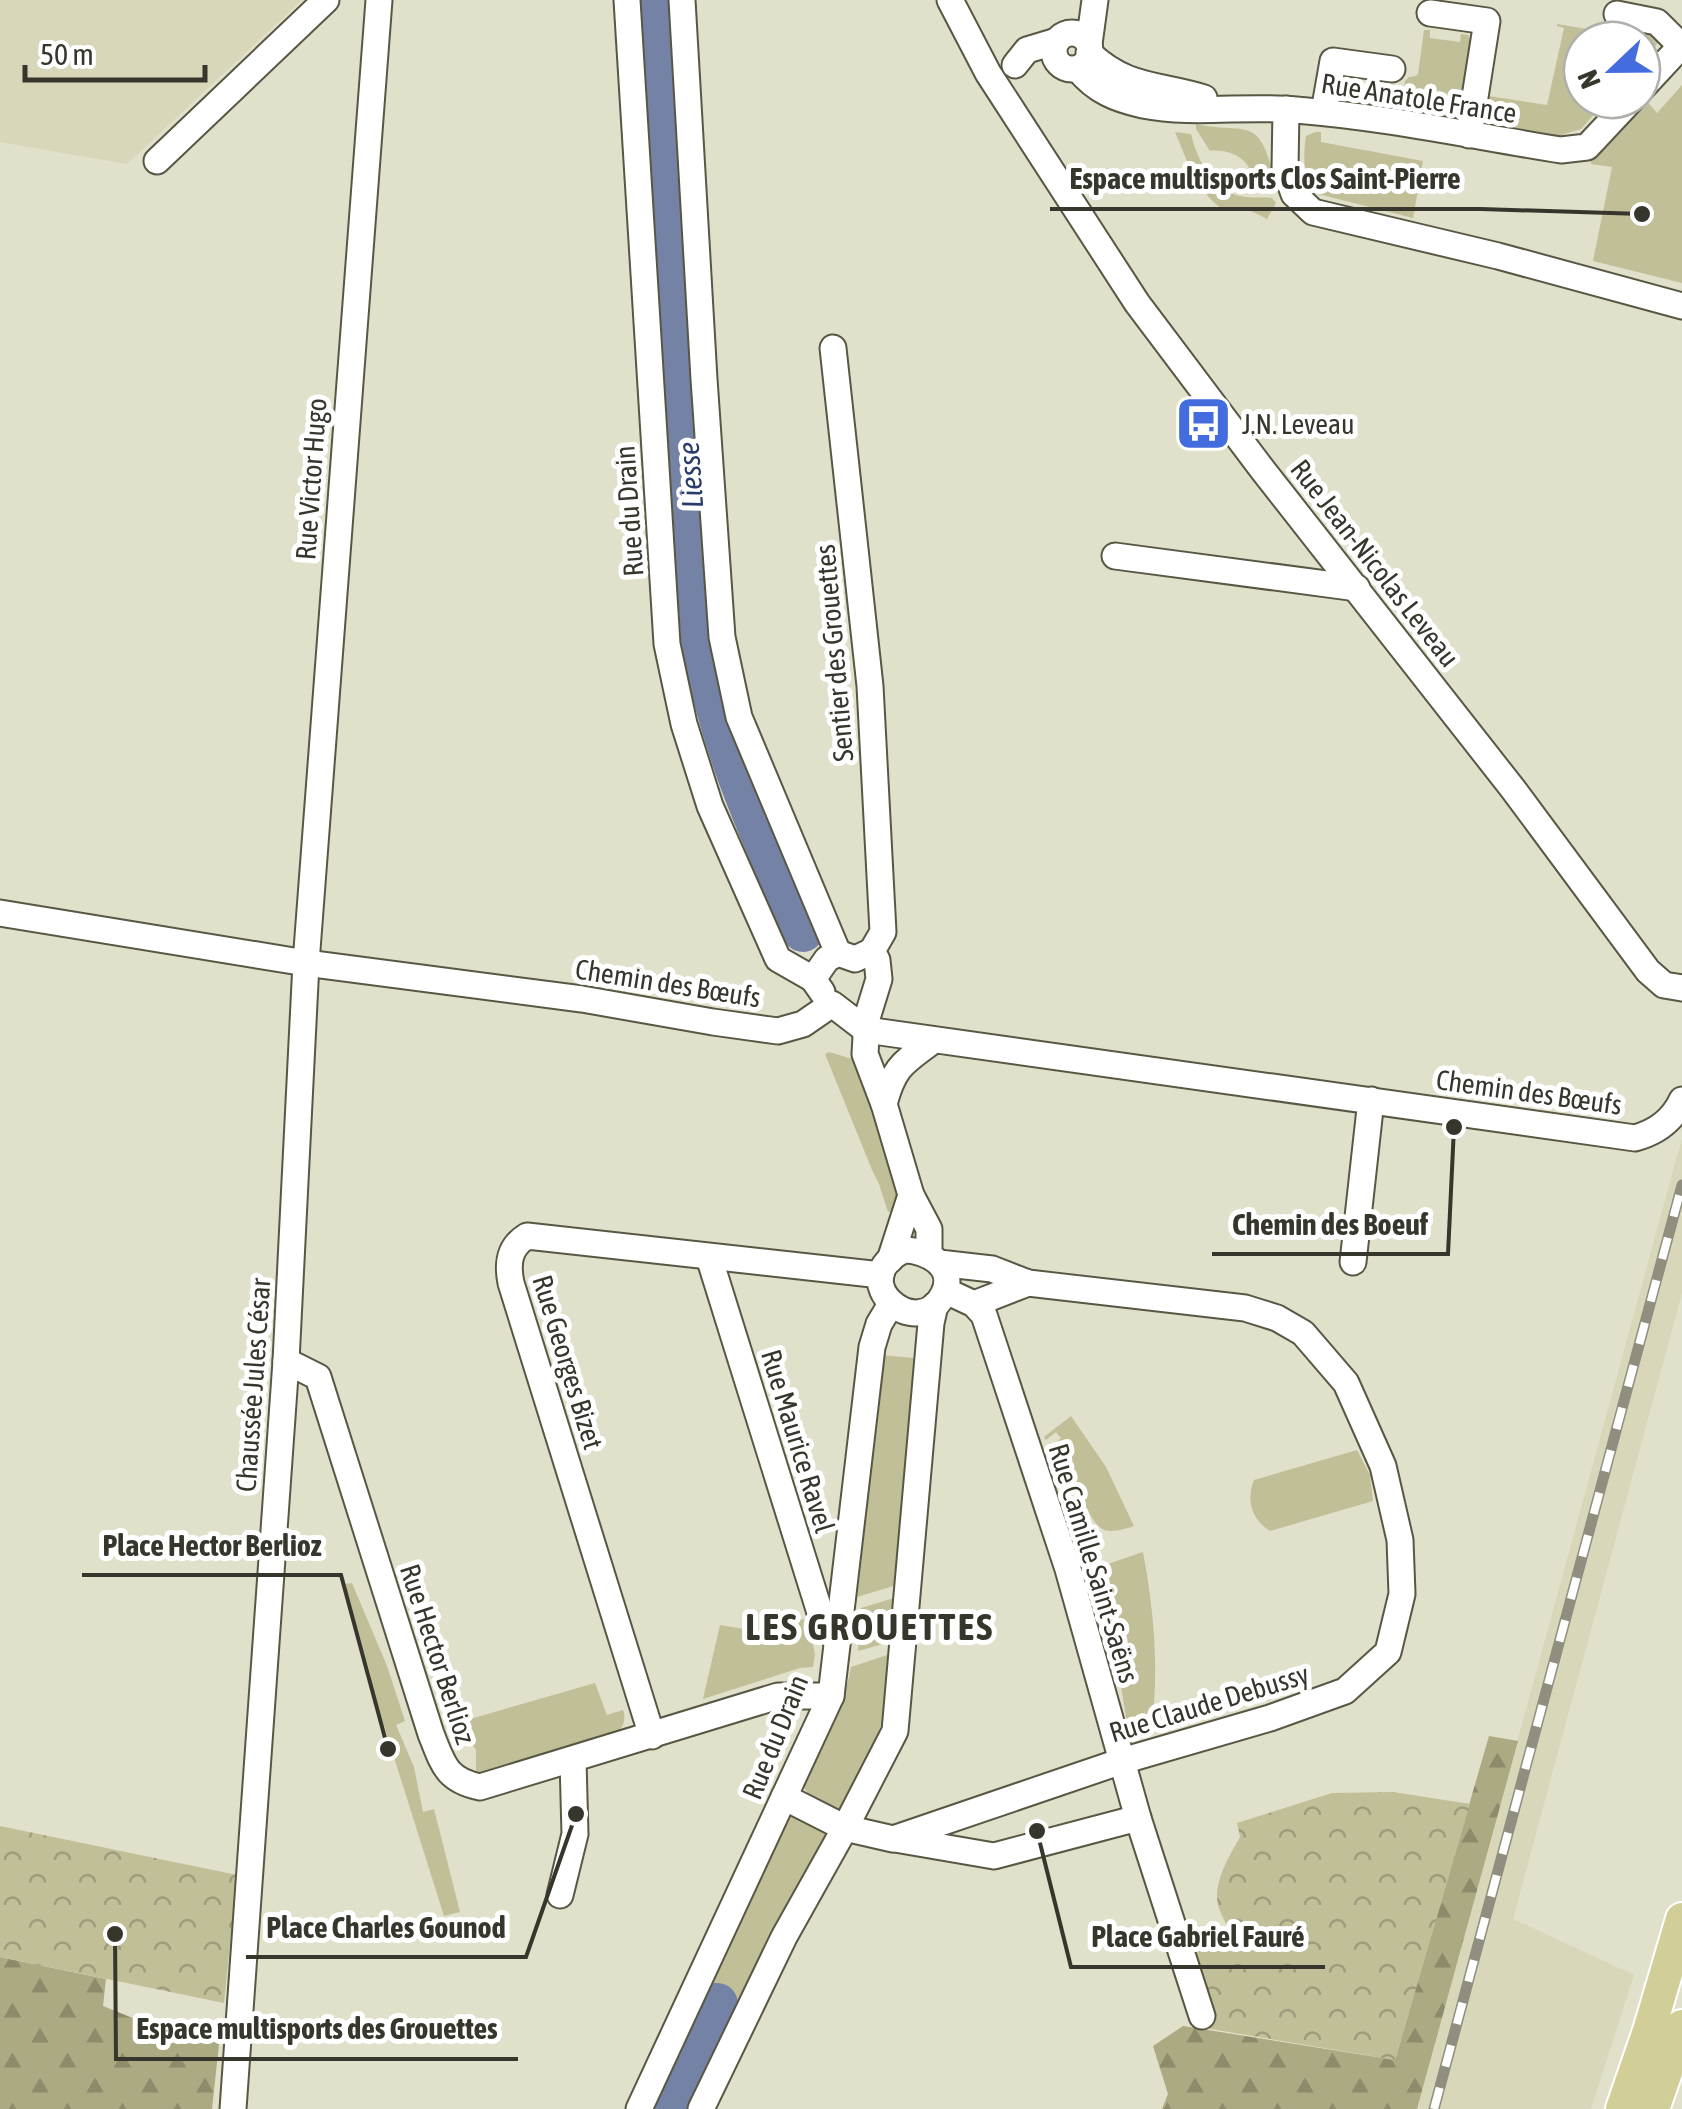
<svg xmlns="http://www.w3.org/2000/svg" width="1682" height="2109" font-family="'Asap Condensed',sans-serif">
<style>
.built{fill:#d8d7b9}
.grass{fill:#c1bf98}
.forest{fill:url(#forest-firs)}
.park{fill:url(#park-crowns)}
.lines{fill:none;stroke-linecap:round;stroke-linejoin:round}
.river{stroke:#7483a5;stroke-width:42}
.minor-casing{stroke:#585744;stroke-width:29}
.major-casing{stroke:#fff;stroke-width:36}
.minor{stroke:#fff;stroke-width:25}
.major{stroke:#d1ce98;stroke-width:32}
.rail-casing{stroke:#8f8e7f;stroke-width:11}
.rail{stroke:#fff;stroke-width:8;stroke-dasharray:22;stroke-linecap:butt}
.labels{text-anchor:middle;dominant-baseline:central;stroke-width:10;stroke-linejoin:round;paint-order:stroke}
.street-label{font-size:28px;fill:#36362d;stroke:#fff}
.poi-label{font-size:28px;fill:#36362d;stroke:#fff;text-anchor:start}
.water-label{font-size:30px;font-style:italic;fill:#293c6b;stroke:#fff}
.district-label{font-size:38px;font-weight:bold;letter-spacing:2.5px;fill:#36362d;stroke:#fff}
.leader{fill:none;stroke:#36362d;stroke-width:4}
.callout-dot{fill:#36362d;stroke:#fff;stroke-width:4}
.callout-label{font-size:30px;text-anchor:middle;font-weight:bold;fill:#36362d;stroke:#fff;stroke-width:10;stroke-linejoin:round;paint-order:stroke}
</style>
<defs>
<pattern id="forest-firs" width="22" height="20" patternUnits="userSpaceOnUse" patternTransform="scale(2.5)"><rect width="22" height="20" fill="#acaa82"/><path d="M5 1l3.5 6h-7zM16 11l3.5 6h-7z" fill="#8d8b6b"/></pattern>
<pattern id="park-crowns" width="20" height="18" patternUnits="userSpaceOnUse" patternTransform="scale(2.5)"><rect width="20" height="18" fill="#c1bf98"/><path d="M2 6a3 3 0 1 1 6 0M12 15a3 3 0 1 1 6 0" fill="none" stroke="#9e9c7c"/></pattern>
</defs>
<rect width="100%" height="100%" fill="#e1e0ca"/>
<g class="built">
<polygon points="0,0 302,0 127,164 0,142"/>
<polygon points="1682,1138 1682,1293 1513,1919 1634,1975 1591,2109 1417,2109"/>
</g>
<g class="grass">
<polygon points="1557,24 1593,30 1594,25 1663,37 1642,61 1642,40 1582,40 1582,100 1607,100 1581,129 1558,136 1479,122 1482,95 1547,105 1564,28 1557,26"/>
<polygon points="1424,30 1430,30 1430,38 1460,42 1461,34 1468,35 1475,49 1467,119 1411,109 1413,96 1403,94 1405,81 1409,77 1416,76 1418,74"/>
<polygon points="1682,85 1682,283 1593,261 1612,167 1591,164 1590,151 1644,98 1657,113"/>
<path d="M1196,124C1247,135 1258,113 1274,177L1280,180L1284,191L1271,190L1252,183C1254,161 1231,148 1210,151L1196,129Z"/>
<path d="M1175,132L1191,134C1198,163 1215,195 1247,197C1255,198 1263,197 1272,198L1276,203L1267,219C1254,212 1237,203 1222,209C1196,190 1187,160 1175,132Z"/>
<path d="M1315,132H1321V142L1423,161L1413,218L1314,193C1303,177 1303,155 1306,136Z"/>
<polygon points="829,1052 856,1060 897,1190 899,1201 895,1211 888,1212 879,1184 872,1170 825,1054"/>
<polygon points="881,1355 925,1359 900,1584 857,1597"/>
<path d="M1071,1416L1106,1467L1134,1526C1101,1537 1098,1530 1083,1501L1085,1497L1070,1476H1067L1052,1446L1061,1438L1056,1432L1046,1440L1044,1437Z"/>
<path d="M1357,1450L1370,1475L1373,1501L1270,1531C1251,1519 1246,1500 1254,1480Z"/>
<path d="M1143,1552C1154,1610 1159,1668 1152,1727L1143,1735L1127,1723L1114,1644L1110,1606L1102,1566Z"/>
<polygon points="352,1583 387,1666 405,1721 396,1725 414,1767 423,1812 434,1809 460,1912 444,1916 369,1678 371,1677 345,1584"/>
<polygon points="894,1598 890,1642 858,1651 861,1608"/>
<polygon points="807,1618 815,1654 813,1667 800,1668 703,1699 720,1625 762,1632"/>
<path d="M893,1653L882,1722L872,1749L841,1811L809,1795L802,1785C823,1747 843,1711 851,1667Z"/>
<path d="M595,1683L607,1715L623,1710C627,1723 622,1728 613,1737L489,1775L476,1774V1750L462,1731L463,1721Z"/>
<polygon points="793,1813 830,1835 732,2018 702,2002 786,1815"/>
</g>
<g class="forest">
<polygon points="1489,1736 1518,1741 1417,2109 1162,2109 1168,2094 1153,2046 1183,2026 1395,2060"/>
<polygon points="0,1957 106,1979 103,2006 145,2023 221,2026 212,2109 0,2109"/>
</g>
<g class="park">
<path d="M1393,1792L1470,1804L1395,2060L1205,2028L1180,1946L1230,1931C1226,1924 1222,1916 1219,1908C1211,1885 1229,1857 1240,1837L1237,1823L1332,1793Z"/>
<polygon points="0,1826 237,1875 224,2003 0,1957"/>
</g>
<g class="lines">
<g class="river">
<path d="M658,2L702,640C719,745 761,834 803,931"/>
<polyline points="670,2109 717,2004"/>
</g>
<defs>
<g id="minor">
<polyline points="627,0 667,644 684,724 710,806 778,959 813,979"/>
<polyline points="682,0 704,379 722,637 739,717 838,953"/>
<polyline points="950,0 988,73 1137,303 1262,469 1513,789 1648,971 1664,985 1682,988"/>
<polyline points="1430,13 1487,21 1469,135"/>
<polyline points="1617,14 1657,22 1681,46"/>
<circle cx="1072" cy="51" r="18"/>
<polyline points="1089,44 1095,0"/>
<path d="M1089,53C1126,89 1160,84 1204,98"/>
<polyline points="1015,65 1027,50 1057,41"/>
<path d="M1078,69C1096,91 1116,99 1143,105C1194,115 1245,105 1296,110C1385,117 1473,136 1561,150L1587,147L1631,100"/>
<polyline points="1642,88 1682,45"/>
<polyline points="1286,109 1285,169 1294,194 1313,212 1498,256 1682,306"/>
<polyline points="1324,112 1333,61 1392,69"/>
<polyline points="157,161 326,0"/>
<polyline points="833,348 870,686 883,932 872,951"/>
<polyline points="1115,556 1357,588"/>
<path d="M0,913L306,963L582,999L713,1022L778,1031L803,1024L832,1004L866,1030L1635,1138C1657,1132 1673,1120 1682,1100"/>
<polyline points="822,992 813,979 827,959 838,953 855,959 872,951 877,960 879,979 867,1018 865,1054 884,1104 911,1195 929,1229 929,1254"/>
<path d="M884,1104C894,1066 903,1063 934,1040"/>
<path d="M904,1250C927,1250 958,1267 943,1295C918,1344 842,1280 904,1250Z"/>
<polyline points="709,1257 822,1619 836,1640"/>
<polyline points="890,1260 911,1195"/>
<polyline points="1353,1262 1371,1100"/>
<polyline points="939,1263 992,1269 1028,1283"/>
<polyline points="946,1291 974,1304 984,1315 1068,1569 1138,1818 1202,2016"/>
<path d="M286,1361L318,1377L431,1734C443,1764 446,1780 480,1787L778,1696H831"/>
<path d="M652,1736L511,1283C507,1263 509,1247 527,1236L881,1275"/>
<polyline points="784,1797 845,1828 893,1839 1122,1761 1270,1718 1345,1691 1388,1652 1402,1594 1400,1540 1383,1466 1346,1383 1303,1333 1277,1318 1245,1308 1028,1283 974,1304"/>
<polyline points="895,1839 994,1856 1138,1818"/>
<polyline points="560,1895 575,1834 573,1760"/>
<polyline points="233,2109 286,1361 306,963 379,0"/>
<polyline points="639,2109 831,1696 872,1347 879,1324 891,1304"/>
<polyline points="701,2109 784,1937 845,1828 895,1731 931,1323 935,1305"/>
</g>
<g id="major">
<polyline points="1622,2109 1649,2031 1682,1919"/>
<polyline points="1653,2109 1682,2026"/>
</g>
</defs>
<use href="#minor" class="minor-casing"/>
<use href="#major" class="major-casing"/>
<use href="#minor" class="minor"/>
<use href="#major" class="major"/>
<defs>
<polyline id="rail" points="1434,2109 1682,1185"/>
</defs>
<use href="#rail" class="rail-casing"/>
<use href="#rail" class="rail"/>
</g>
<defs>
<symbol id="bus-square" viewBox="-11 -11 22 22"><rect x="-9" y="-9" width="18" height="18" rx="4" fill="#436cde" stroke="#fff"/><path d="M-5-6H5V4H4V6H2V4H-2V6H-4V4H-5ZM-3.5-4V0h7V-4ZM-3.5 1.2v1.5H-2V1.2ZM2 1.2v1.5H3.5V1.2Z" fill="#fff"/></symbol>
</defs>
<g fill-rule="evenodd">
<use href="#bus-square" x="1172" y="392" width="63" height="63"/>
</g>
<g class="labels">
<g class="street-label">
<text transform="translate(1419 98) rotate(9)">Rue Anatole France</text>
<text transform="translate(311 479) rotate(-86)">Rue Victor Hugo</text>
<text transform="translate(629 511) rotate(-94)">Rue du Drain</text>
<text transform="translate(1375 563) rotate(52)">Rue Jean-Nicolas Leveau</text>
<text transform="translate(834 653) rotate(-95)">Sentier des Grouettes</text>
<text transform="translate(668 983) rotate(9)">Chemin des Bœufs</text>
<text transform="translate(1529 1092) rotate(8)">Chemin des Bœufs</text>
<text transform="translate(568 1362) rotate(73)">Rue Georges Bizet</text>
<text transform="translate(253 1385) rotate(-86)">Chaussée Jules César</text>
<text transform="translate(798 1441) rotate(73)">Rue Maurice Ravel</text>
<text transform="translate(1094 1563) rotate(73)">Rue Camille Saint-Saëns</text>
<text transform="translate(438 1654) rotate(72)">Rue Hector Berlioz</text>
<text transform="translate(1209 1703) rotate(-17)">Rue Claude Debussy</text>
<text transform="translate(775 1737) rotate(-68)">Rue du Drain</text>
</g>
<g class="poi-label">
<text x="1242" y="424">J.N. Leveau</text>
</g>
<g class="water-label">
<text transform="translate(690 475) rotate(-94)">Liesse</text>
</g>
<g class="district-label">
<text x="870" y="1626">LES GROUETTES</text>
</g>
</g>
<path class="leader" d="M1642 214L1481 209H1050M1454 1127L1448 1254H1212M388 1749L341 1575H82M576 1814L526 1957H246M1037 1831L1071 1967H1325M115 1934L116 2059H518"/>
<g class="callout-dot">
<circle cx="1642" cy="214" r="10"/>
<circle cx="1454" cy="1127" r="10"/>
<circle cx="388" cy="1749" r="10"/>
<circle cx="576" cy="1814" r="10"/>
<circle cx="1037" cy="1831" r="10"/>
<circle cx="115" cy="1934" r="10"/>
</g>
<g class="callout-label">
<text x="1265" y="189">Espace multisports Clos Saint-Pierre</text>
<text x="1330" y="1235">Chemin des Boeuf</text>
<text x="212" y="1556">Place Hector Berlioz</text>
<text x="386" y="1938">Place Charles Gounod</text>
<text x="1198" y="1947">Place Gabriel Fauré</text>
<text x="317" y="2039">Espace multisports des Grouettes</text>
</g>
<g transform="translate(1612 70) rotate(248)"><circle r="48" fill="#ffffff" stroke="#afafab" stroke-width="2.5"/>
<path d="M0-8L18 38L0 25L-18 38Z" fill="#436cde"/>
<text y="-15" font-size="28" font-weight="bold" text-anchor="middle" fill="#36362d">N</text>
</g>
<path d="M25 65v15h180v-15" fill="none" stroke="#36362d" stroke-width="5"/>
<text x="40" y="65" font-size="30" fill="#36362d" stroke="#ffffff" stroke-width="8" paint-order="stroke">50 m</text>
</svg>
